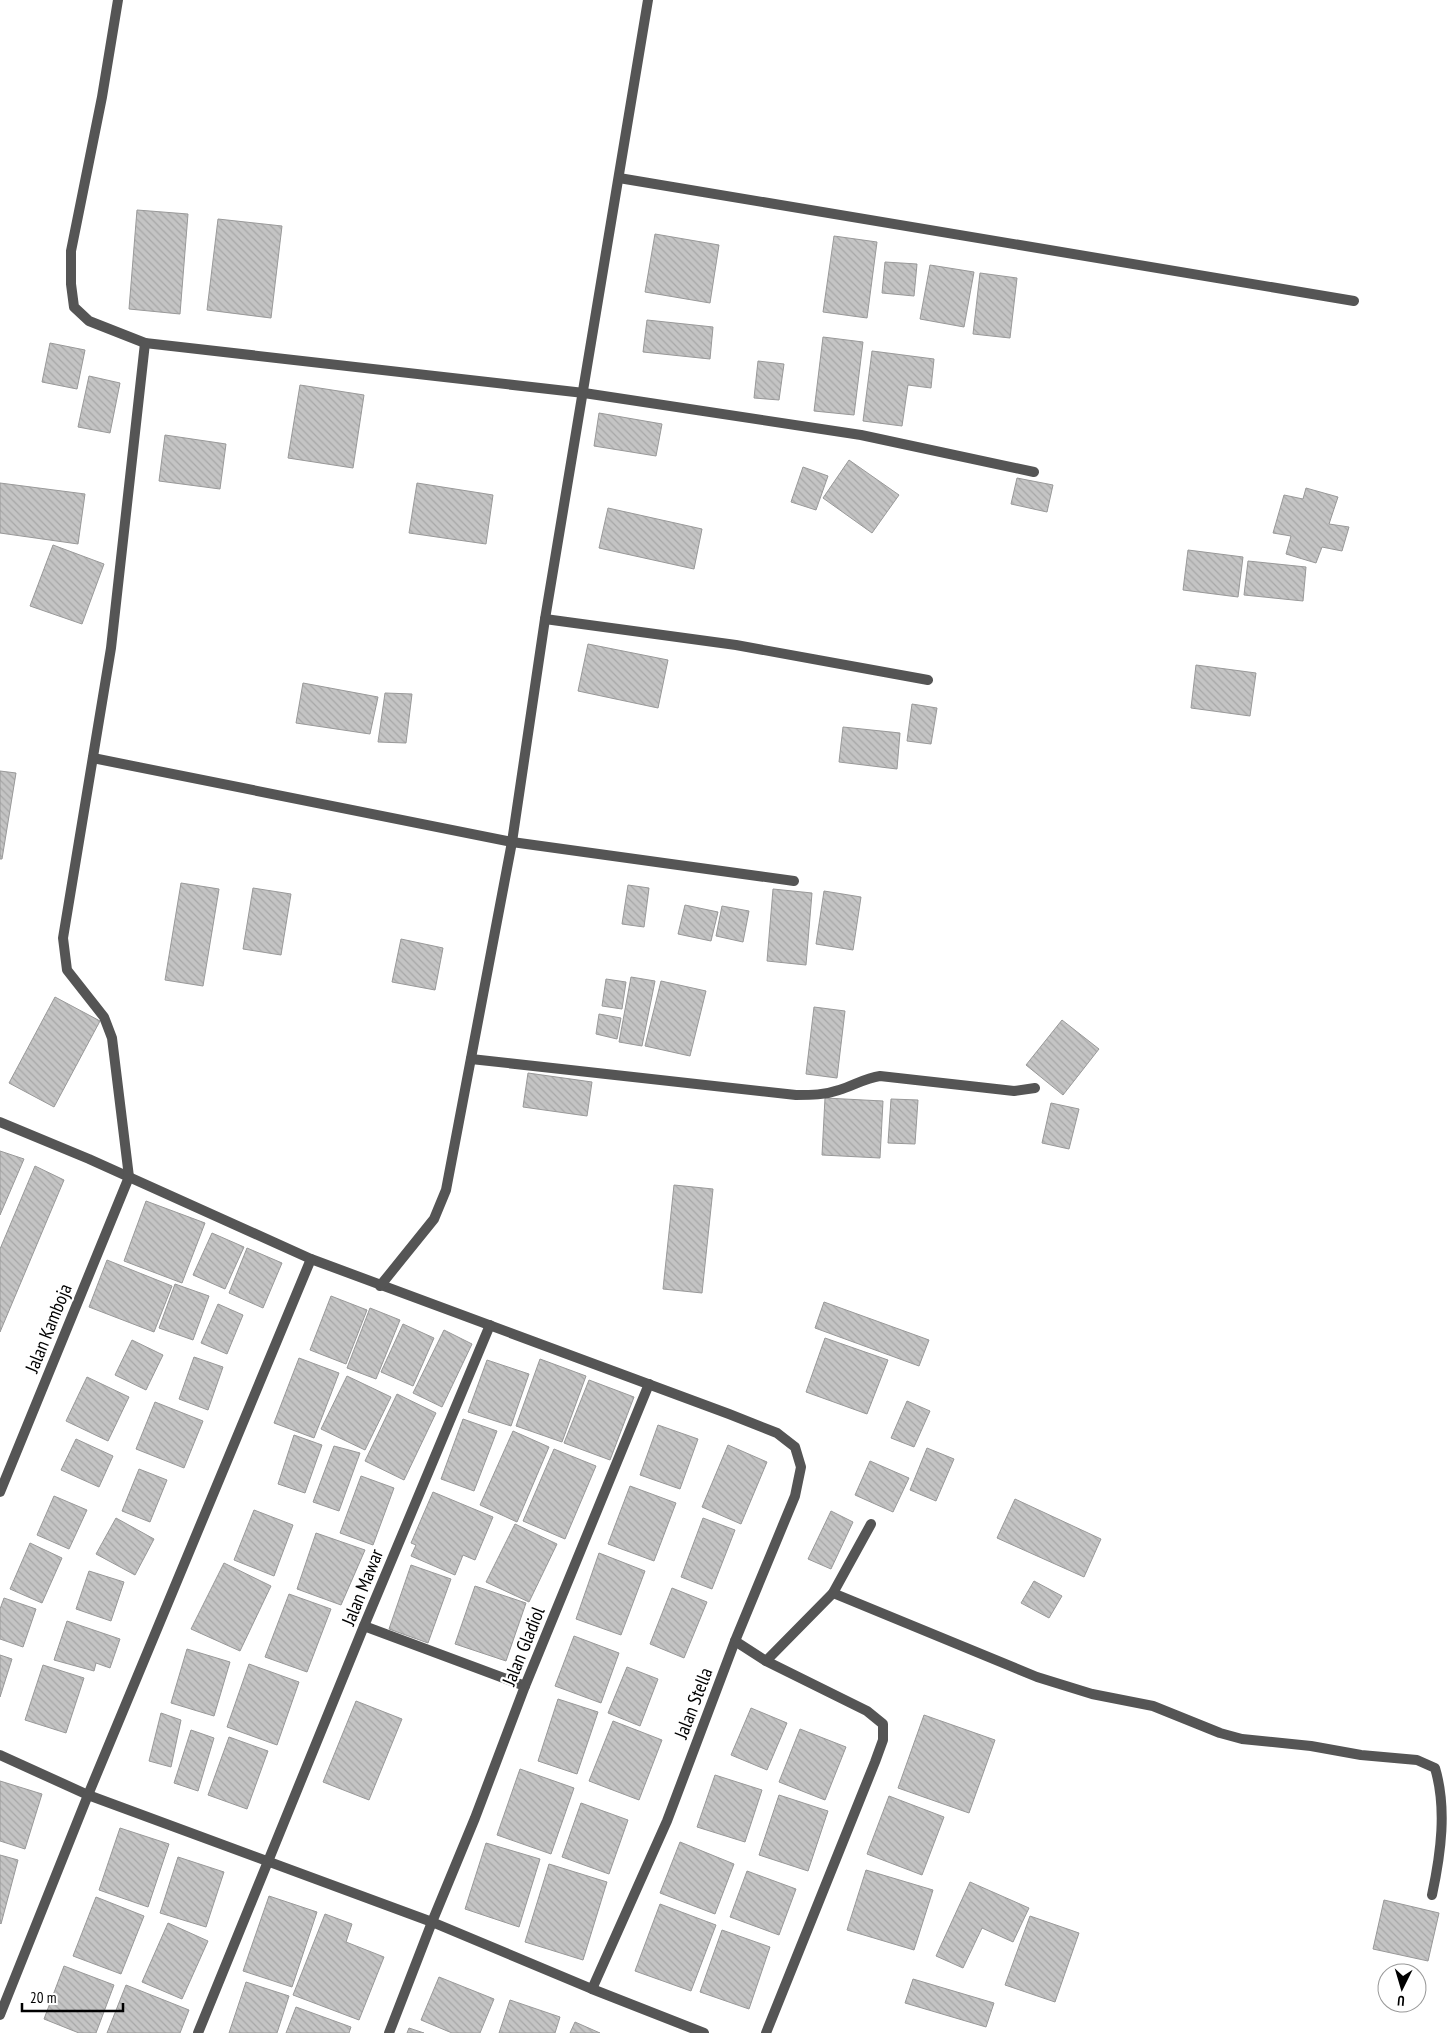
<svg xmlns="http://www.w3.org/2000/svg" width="1447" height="2033" font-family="'PT Sans Narrow',sans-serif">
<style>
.building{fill:url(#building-back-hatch);stroke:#999}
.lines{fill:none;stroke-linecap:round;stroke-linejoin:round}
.service{stroke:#555;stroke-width:10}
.minor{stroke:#555;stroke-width:10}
.labels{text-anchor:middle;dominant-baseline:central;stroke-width:4.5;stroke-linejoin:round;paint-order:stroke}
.street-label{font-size:19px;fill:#000;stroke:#fff}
</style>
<defs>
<pattern id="building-back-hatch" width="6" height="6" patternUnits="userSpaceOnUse" patternTransform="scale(1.25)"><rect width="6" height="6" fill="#c4c4c4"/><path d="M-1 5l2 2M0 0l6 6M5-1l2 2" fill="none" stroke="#a7a7a7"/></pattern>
</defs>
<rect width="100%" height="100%" fill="#fff"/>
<g class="building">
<polygon points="137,210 188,214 180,314 129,309"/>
<polygon points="218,219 282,226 271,318 207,310"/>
<polygon points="655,234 719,245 710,303 645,292"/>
<polygon points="834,236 877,242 867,318 823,312"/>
<polygon points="885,262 917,264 914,296 882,293"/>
<polygon points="930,265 974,272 964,327 920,319"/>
<polygon points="980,273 1017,278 1010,338 973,334"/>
<polygon points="647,320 713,327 710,359 643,352"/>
<polygon points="823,337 863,342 854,415 814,411"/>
<polygon points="50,343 85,350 77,389 42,382"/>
<polygon points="872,351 934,359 931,388 908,385 902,426 863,421"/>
<polygon points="758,361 784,364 779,400 754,398"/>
<polygon points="89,376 120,383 110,433 78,427"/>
<polygon points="300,385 364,395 353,468 288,458"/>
<polygon points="599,413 662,424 656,456 594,446"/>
<polygon points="165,435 226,444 220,489 159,481"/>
<polygon points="849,460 899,495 872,533 823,498"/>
<polygon points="803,467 828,476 816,510 791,502"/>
<polygon points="1017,478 1053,485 1047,512 1011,504"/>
<polygon points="0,483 85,494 78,544 0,533"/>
<polygon points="417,483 493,495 486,544 409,533"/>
<polygon points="1306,488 1338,497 1329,524 1349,527 1342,551 1322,547 1316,563 1286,554 1291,536 1273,533 1284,495 1303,499"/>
<polygon points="608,508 702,529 694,569 599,548"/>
<polygon points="53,545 104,564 82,624 30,606"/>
<polygon points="1188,550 1243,557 1238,597 1183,590"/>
<polygon points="1248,561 1306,567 1303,601 1244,595"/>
<polygon points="588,644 668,660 658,708 578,691"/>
<polygon points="1196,665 1256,673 1250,716 1191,708"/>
<polygon points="303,683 378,697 370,734 296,723"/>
<polygon points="385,693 412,694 406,743 378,742"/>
<polygon points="912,704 937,708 931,744 907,741"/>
<polygon points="843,727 900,733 897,769 839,762"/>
<polygon points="0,771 16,773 2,859 0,859"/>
<polygon points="181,883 219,889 203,986 165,980"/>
<polygon points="628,885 649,888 644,927 622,924"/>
<polygon points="253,888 291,894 281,955 243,949"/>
<polygon points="773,889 812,893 806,965 767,961"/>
<polygon points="824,891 861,897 853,950 816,944"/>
<polygon points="685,905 718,912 711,941 678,934"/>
<polygon points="722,906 749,911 743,942 716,936"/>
<polygon points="401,939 443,948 435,990 392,982"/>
<polygon points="631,977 655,981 642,1046 619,1042"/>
<polygon points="606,979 626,982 622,1009 602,1006"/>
<polygon points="661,981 706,991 690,1056 645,1046"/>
<polygon points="55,997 100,1021 54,1107 9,1083"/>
<polygon points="814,1007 845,1011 837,1078 806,1074"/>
<polygon points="599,1014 621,1018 617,1039 596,1034"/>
<polygon points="1062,1020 1099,1049 1063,1095 1026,1065"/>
<polygon points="528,1073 592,1082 587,1116 523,1107"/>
<polygon points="825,1098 883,1101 880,1158 822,1155"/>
<polygon points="891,1099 918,1100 915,1144 888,1143"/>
<polygon points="1051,1103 1079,1109 1069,1149 1042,1143"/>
<polygon points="0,1151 24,1159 0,1215"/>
<polygon points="35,1166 64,1180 0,1332 0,1249"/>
<polygon points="674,1185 713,1189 702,1293 663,1289"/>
<polygon points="146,1201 205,1223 182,1283 124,1261"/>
<polygon points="212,1233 244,1247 225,1289 193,1275"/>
<polygon points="247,1248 282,1263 263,1308 229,1293"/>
<polygon points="107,1260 172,1286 154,1332 89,1307"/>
<polygon points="175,1284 209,1296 193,1340 159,1328"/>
<polygon points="331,1296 367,1310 346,1364 310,1350"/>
<polygon points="824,1302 929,1340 919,1366 815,1328"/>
<polygon points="218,1304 243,1315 227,1354 201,1343"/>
<polygon points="370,1308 400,1320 376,1379 347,1368"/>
<polygon points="403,1324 434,1338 413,1386 381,1372"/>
<polygon points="444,1330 472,1344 442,1407 413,1393"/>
<polygon points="825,1338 888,1360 867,1414 806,1392"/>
<polygon points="132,1340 163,1355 146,1390 115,1375"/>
<polygon points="194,1357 223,1367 208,1410 179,1399"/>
<polygon points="299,1358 339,1373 314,1438 274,1423"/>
<polygon points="540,1359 586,1376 562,1442 516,1426"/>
<polygon points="487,1360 529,1374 511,1426 468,1412"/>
<polygon points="347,1376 391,1397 365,1450 321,1429"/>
<polygon points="87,1377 129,1397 108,1441 66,1421"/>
<polygon points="589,1380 634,1397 610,1460 564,1443"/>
<polygon points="397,1394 436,1413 404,1480 365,1461"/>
<polygon points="907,1401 930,1411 914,1447 891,1438"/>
<polygon points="155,1402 203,1421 184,1468 136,1449"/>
<polygon points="463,1419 497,1431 474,1491 441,1479"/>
<polygon points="658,1425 698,1439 680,1489 640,1475"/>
<polygon points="513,1431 549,1447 517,1522 480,1505"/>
<polygon points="294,1435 322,1445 305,1493 278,1484"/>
<polygon points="76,1439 113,1456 99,1487 61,1470"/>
<polygon points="728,1445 767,1462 741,1524 702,1507"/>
<polygon points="334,1446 360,1453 339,1511 313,1502"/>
<polygon points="927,1448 954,1459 936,1501 910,1490"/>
<polygon points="554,1449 596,1466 565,1539 523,1521"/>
<polygon points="870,1461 909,1478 893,1512 855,1495"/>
<polygon points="139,1469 167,1480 150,1522 122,1511"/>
<polygon points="361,1476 394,1488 373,1545 340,1533"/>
<polygon points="630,1486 676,1503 654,1561 608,1544"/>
<polygon points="433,1492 493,1517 475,1560 463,1555 455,1575 411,1556 416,1545 411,1543"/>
<polygon points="54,1496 87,1510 69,1549 37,1535"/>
<polygon points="1015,1499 1101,1539 1084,1577 997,1538"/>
<polygon points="254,1510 293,1525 274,1576 234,1560"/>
<polygon points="831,1511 853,1522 831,1569 808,1559"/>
<polygon points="116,1518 154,1539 135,1575 96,1554"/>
<polygon points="703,1518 735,1530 712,1589 681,1577"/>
<polygon points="515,1524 557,1544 529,1602 486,1582"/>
<polygon points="316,1533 365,1550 341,1605 297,1589"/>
<polygon points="30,1543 62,1558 42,1603 10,1589"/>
<polygon points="599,1553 645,1571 621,1635 576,1619"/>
<polygon points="224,1563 271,1586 240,1651 191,1629"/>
<polygon points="411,1565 451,1579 428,1643 389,1629"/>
<polygon points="89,1571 124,1582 111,1621 76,1609"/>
<polygon points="1034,1581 1062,1596 1049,1618 1021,1603"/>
<polygon points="475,1586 526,1603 506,1661 455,1644"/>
<polygon points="672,1588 707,1602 684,1658 650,1644"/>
<polygon points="289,1594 331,1609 307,1672 265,1657"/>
<polygon points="4,1598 36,1609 23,1647 0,1639 0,1609"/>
<polygon points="67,1621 120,1639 110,1668 96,1663 94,1671 54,1660"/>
<polygon points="574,1636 619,1653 601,1703 555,1686"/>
<polygon points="187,1649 230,1662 214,1716 171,1703"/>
<polygon points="0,1655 12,1659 0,1697"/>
<polygon points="249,1664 299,1682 277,1745 227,1727"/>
<polygon points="43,1665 84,1678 66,1733 25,1720"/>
<polygon points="627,1667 658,1679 640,1726 608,1713"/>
<polygon points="558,1699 598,1712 577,1774 538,1761"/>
<polygon points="356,1701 402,1719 369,1800 323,1782"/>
<polygon points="751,1708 787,1723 767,1770 731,1755"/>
<polygon points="161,1713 181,1720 171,1767 149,1761"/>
<polygon points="924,1715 995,1740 969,1813 898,1788"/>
<polygon points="613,1721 662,1740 639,1800 589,1781"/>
<polygon points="800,1729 846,1747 825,1800 779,1782"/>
<polygon points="191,1730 214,1738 198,1791 174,1783"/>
<polygon points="229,1737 268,1751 247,1809 208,1795"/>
<polygon points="520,1769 574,1788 551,1854 497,1835"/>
<polygon points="715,1775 762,1790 745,1842 697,1827"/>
<polygon points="0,1781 42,1794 25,1849 0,1841"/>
<polygon points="779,1795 828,1811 808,1871 759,1855"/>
<polygon points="889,1796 944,1817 922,1875 867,1854"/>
<polygon points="581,1803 628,1820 609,1874 562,1857"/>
<polygon points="120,1828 169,1844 148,1907 99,1890"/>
<polygon points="680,1842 734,1864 715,1914 660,1893"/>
<polygon points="486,1843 540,1859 519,1927 465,1909"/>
<polygon points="0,1855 18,1860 1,1924 0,1923"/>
<polygon points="178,1857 224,1872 206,1927 160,1913"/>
<polygon points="549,1864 607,1882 583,1960 525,1942"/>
<polygon points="866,1870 933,1890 914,1950 847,1930"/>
<polygon points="747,1871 796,1889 779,1935 730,1917"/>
<polygon points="970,1882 1029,1908 1013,1942 982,1928 963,1968 936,1956"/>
<polygon points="269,1896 317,1912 292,1987 243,1971"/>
<polygon points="96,1897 144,1916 121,1974 73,1956"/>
<polygon points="1384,1900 1439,1913 1428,1961 1373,1949"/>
<polygon points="660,1904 716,1925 691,1991 635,1971"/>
<polygon points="325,1914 352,1924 346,1942 384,1957 359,2020 293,1995"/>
<polygon points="1030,1916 1079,1933 1055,2002 1005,1985"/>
<polygon points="168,1923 208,1941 182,1999 142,1982"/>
<polygon points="722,1930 770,1947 749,2009 700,1992"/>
<polygon points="64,1966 114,1985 96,2033 79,2033 44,2019"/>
<polygon points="439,1977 494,1999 480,2033 452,2033 421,2020"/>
<polygon points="913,1979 994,2003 986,2027 905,2003"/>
<polygon points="246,1982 289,1996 277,2033 229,2033"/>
<polygon points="126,1985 189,2010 180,2033 107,2033"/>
<polygon points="510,2000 560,2017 555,2033 499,2033"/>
<polygon points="296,2007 351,2027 349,2033 286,2033"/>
<polygon points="575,2022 600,2033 570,2033"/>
<polygon points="409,2028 424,2033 407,2033"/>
</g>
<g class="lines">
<g class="service">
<path d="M833,1593L1037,1677L1092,1694L1153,1706L1220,1733L1242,1739L1311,1746L1361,1755L1417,1760L1435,1768C1447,1808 1441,1853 1432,1895"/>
<polyline points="766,1661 833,1593 871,1524"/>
</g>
<g class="minor">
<polyline points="118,0 102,97 71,251 71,284 74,307 89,321 145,343 584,393 861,435 1034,472"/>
<polyline points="619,178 1354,301"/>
<polyline points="545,619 736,645 928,680"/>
<polyline points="93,758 512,842 794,881"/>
<path d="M471,1059L796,1095C811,1095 825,1095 839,1090C853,1086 865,1078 880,1076L1014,1091L1035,1088"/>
<polyline points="0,1122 89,1159 311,1259 729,1414 777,1433 795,1447 801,1467 795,1496 735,1641 667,1821 592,1989"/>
<polyline points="380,1286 434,1219 446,1190 512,842 545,619 648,0"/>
<polyline points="0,1492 129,1177 112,1038 104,1017 67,970 63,938 111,648 145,343"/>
<polyline points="364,1626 525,1686"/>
<polyline points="735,1641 766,1661 867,1711 883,1724 883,1740 875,1762 766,2033"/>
<polyline points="0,1755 88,1795 432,1922 592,1989 704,2033"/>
<polyline points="0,2015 88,1795 311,1259"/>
<polyline points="198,2033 364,1626 490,1325"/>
<polyline points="389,2033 432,1922 475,1818 525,1686 649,1384"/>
</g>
</g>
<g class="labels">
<g class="street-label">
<text transform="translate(48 1328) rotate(-68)">Jalan Kamboja</text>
<text transform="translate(362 1587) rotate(-68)">Jalan Mawar</text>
<text transform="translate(523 1646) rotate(-68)">Jalan Gladiol</text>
<text transform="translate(693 1703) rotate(-69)">Jalan Stella</text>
</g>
</g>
<g transform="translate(1402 1988) rotate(185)"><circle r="24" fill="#ffffff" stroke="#999999"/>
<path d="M0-4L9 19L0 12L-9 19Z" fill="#000000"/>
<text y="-8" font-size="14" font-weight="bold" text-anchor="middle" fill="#000000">U</text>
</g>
<path d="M22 2003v8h101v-8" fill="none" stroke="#000000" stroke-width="2.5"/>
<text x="30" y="2003" font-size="15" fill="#000000" stroke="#ffffff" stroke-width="4" paint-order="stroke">20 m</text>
</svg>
